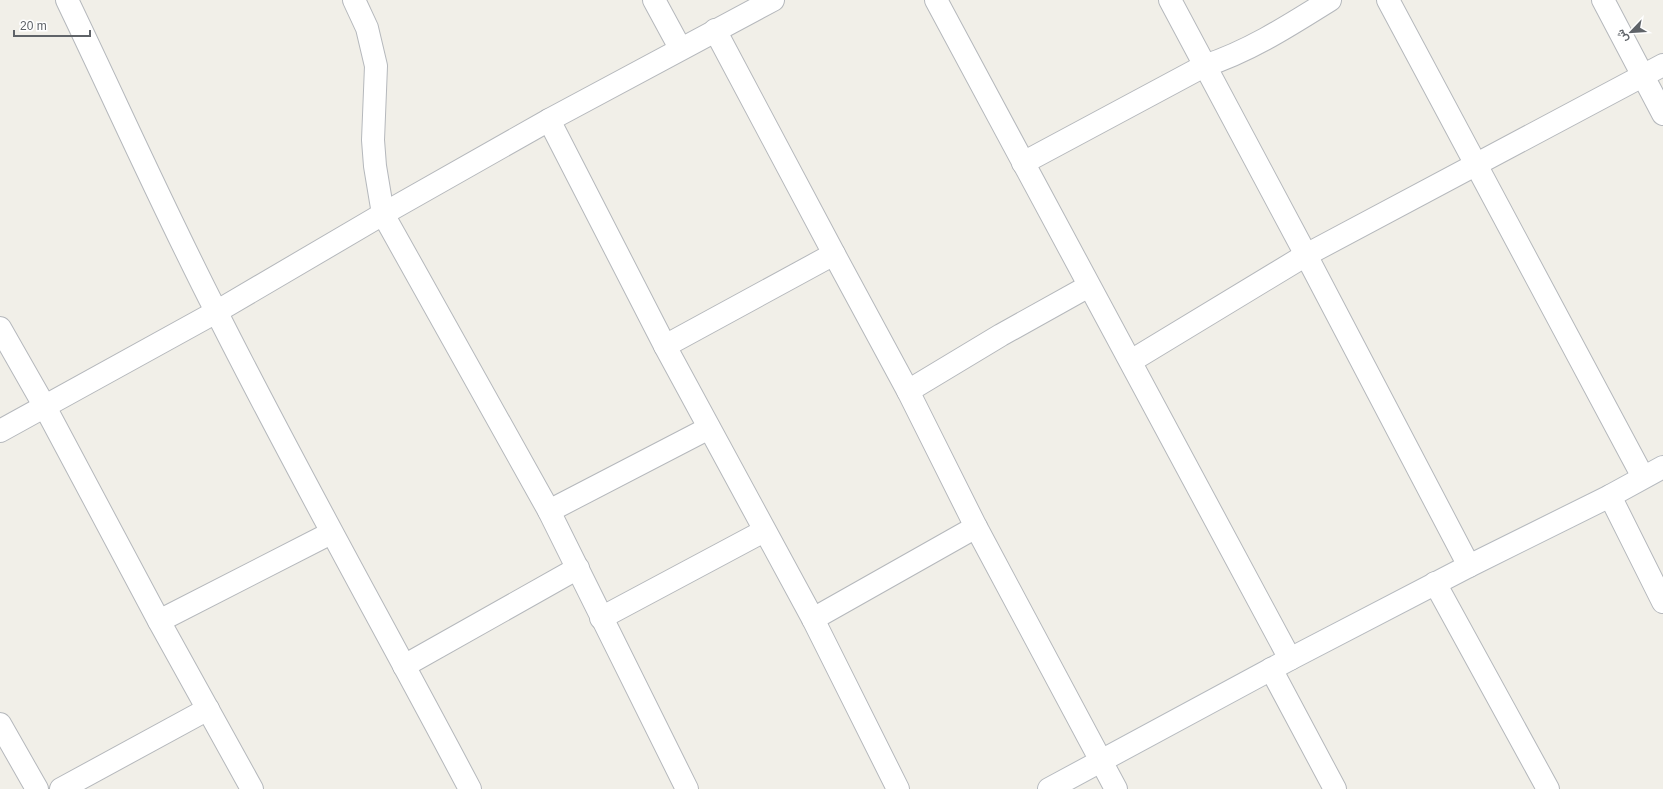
<svg xmlns="http://www.w3.org/2000/svg" width="1663" height="789" font-family="Arial,Vazirmatn,sans-serif">
<style>
.lines{fill:none;stroke-linecap:round;stroke-linejoin:round}
.street-casing{stroke:#b5b8bc;stroke-width:24}
.secondary-casing{stroke:#b6babf;stroke-width:24}
.street{stroke:#fff;stroke-width:22}
.secondary{stroke:#fff;stroke-width:22}
</style>
<rect width="100%" height="100%" fill="#f1efe8"/>
<g class="lines">
<defs>
<g id="street">
<path d="M67 0C117 104 164 210 217 313 298 474 386 630 470 789"/>
<path d="M354 0 367 28 376 66 373 140 375 166 383 214 549 511 687 789"/>
<path d="M654 0 680 48"/>
<path d="M936 0 1290 659"/>
<path d="M1170 0 1306 255 1469 566"/>
<path d="M1388 0 1643 477"/>
<path d="M1603 0 1663 114"/>
<path d="M715 30 834 254 908 391 976 527 1116 789"/>
<path d="M549 120 665 346 813 619 898 789"/>
<path d="M1023 163 1204 66C1250 51 1290 25 1330 0"/>
<path d="M0 328 45 407 159 621 252 789"/>
<path d="M665 346 834 254"/>
<path d="M1131 361 1306 255 1663 65"/>
<path d="M908 391 1001 335 1089 286"/>
<path d="M0 431 216 312 383 214 549 120 773 0"/>
<path d="M1610 496 1663 602"/>
<path d="M549 511 709 428"/>
<path d="M1435 583 1548 789"/>
<path d="M601 618 764 531"/>
<path d="M813 619 976 527"/>
<path d="M159 621 331 533"/>
<path d="M404 666 578 568"/>
<path d="M1271 669 1335 789"/>
<path d="M0 724 37 789"/>
<path d="M61 789 208 709"/>
</g>
<path id="secondary" d="M1049 789 1290 659 1469 566 1610 496 1663 467"/>
</defs>
<use href="#street" class="street-casing"/>
<use href="#secondary" class="secondary-casing"/>
<use href="#street" class="street"/>
<use href="#secondary" class="secondary"/>
</g>
<g transform="translate(1631 32) rotate(245)" stroke="#ffffff" stroke-width="3" paint-order="stroke">
<path d="M0-3L7 15L0 10L-7 15Z" fill="#5f6368"/>
<text y="-6" font-size="11" font-weight="bold" text-anchor="middle" fill="#5f6368">ش</text>
</g>
<path d="M14 30v6h76v-6" fill="none" stroke="#5f6368" stroke-width="2"/>
<text x="20" y="30" font-size="12" fill="#5f6368" stroke="#ffffff" stroke-width="3" paint-order="stroke">20 m</text>
</svg>
